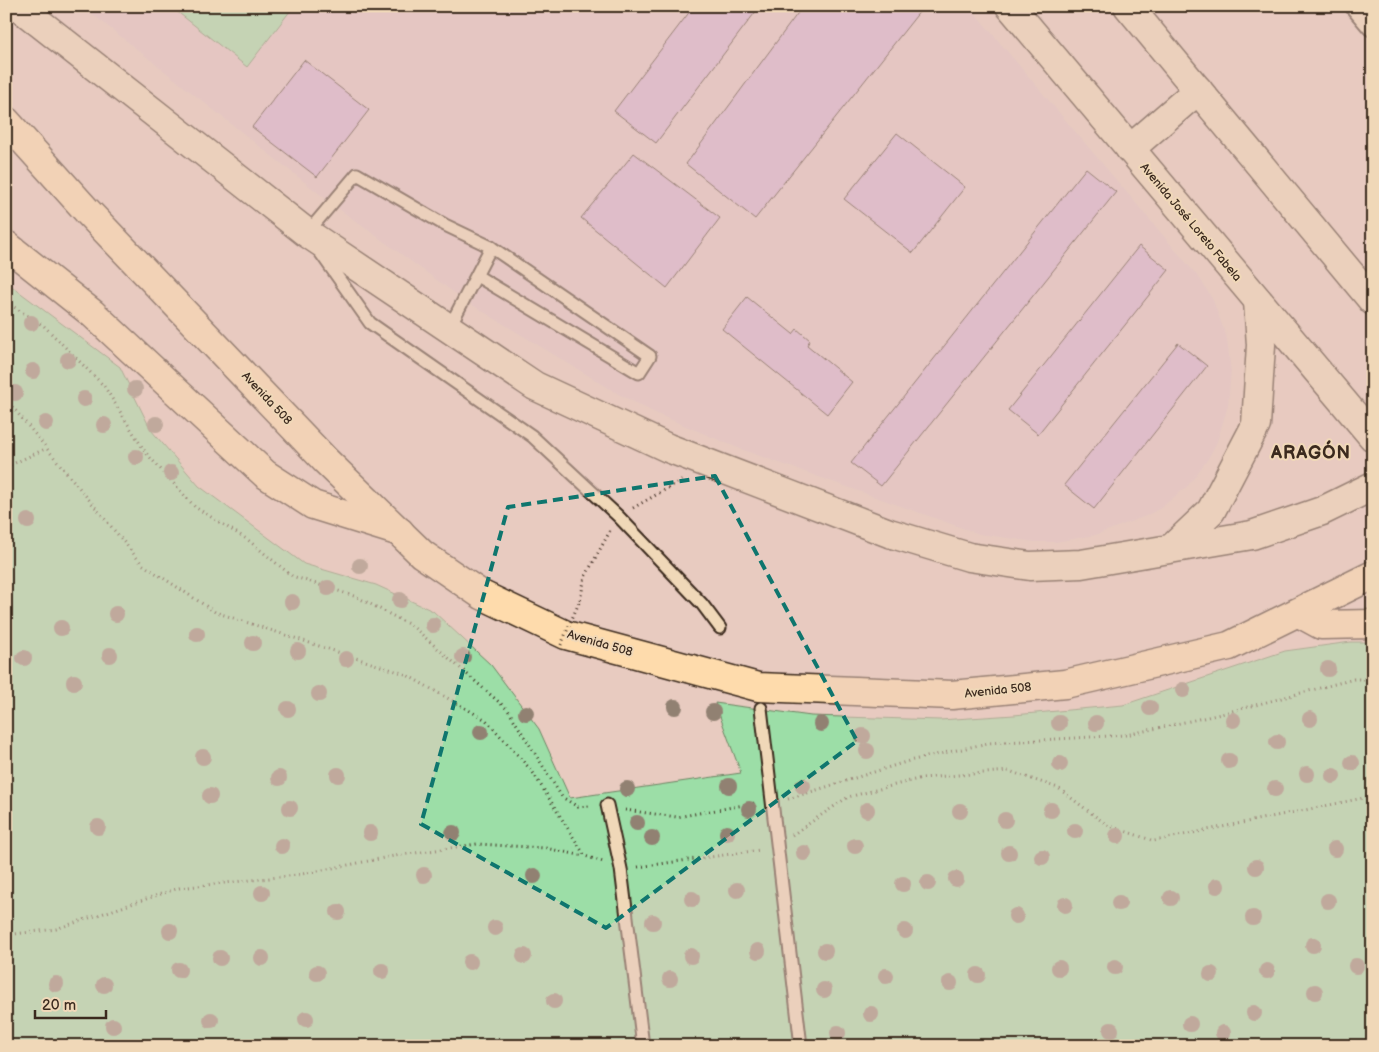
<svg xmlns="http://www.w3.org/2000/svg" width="1379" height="1052" font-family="'Balsamiq Sans',sans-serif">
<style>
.built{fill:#e2c2c6}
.green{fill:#9cdea7;stroke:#6c8462}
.building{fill:#d5add4;stroke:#3b2a1e}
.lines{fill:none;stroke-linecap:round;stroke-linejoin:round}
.lane-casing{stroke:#3b2a1e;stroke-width:15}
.street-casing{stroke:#3b2a1e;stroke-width:26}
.secondary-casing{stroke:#3b2a1e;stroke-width:31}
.primary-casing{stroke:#3b2a1e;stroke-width:31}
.highway-casing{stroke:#3b2a1e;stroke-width:31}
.path{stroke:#3b2a1e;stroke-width:3;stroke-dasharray:1 4;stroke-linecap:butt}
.lane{stroke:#f0d8b8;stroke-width:11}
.street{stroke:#f0d8b8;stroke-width:22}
.secondary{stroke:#f0d8b8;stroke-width:28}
.primary{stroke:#fedbac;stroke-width:28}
.highway{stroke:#fedbac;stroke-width:28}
.path-bridge{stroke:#3b2a1e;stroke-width:3;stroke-dasharray:1 4;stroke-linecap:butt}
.tree{fill:#918172}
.marked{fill:none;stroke:#0f766e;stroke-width:4;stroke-dasharray:10 6;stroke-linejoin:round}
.labels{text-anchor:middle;stroke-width:4;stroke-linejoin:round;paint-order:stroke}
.street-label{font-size:12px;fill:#3b2a1e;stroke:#f0d8b8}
.district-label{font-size:18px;font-weight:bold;letter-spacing:1px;fill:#3b2a1e;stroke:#f0d8b8}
</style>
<rect width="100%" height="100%" fill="#e8cbc0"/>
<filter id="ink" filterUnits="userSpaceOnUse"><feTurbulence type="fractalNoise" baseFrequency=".02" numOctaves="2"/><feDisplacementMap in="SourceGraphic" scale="10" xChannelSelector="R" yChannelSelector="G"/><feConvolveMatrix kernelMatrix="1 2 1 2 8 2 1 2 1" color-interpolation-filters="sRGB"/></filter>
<g filter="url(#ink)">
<path class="built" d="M82 6H969L1201 280 1213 300 1227 338 1231 371 1228 406 1217 442 1208 459 1188 486 1161 508 1146 516 1096 535 1056 542H1034L979 534 740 449 657 414 620 395 464 300 332 204Z"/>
<g class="green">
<path d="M170 6H294L247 67Z"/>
<path d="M6 282 120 367 151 430 199 486 304 564 376 585 433 611 491 665 539 729 570 798 741 773 715 703 811 716 940 720 1014 715 1123 705 1285 651 1351 642H1373V1046H6Z"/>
</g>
<g class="building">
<path d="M694 6H760L656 143 614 111Z"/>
<path d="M803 6H924L755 219 686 164Z"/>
<path d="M304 60 369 110 317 177 252 127Z"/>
<path d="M897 133 965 187 913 253 844 199Z"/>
<path d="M634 153 720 218 667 288 581 218Z"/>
<path d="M1086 168 1116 192 881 486 851 463Z"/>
<path d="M1139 246 1169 270 1038 434 1008 410Z"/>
<path d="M747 297 793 334 797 329 810 340 807 345 852 382 827 414 722 329Z"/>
<path d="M1178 343 1207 366 1094 509 1064 485Z"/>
</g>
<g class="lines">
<defs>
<g id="lane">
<path d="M307 233 357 174 445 225 491 247 650 356 639 373 477 276"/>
<path d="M320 252 370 323 532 436 618 516 702 604 720 628"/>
<path d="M449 328 491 247"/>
<path d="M761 708 801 1046"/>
<path d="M607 805 621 869 643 1046"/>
</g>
<path id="street" d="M1357 6 1373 25"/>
<g id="secondary">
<path d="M18 6 307 233 535 386 668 448 889 533 969 557 1030 566 1081 564 1252 535 1322 511 1373 486"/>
<path d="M1010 6 1373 437"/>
<path d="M1128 6 1373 301"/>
<path d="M1130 149 1198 90"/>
<path d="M1173 547 1211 511 1256 425 1261 345 1258 301"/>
</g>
<g id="primary">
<path d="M6 121 87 211 326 461 422 554 482 595 566 635 758 687 952 695 1065 684 1229 646 1373 575"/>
<path d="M1299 613 1321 625 1373 624"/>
</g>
<path id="highway" d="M6 245 93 314 265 474 313 505 400 532"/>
</defs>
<use href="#lane" class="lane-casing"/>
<use href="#street" class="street-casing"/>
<use href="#secondary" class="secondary-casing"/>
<use href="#primary" class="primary-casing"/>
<use href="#highway" class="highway-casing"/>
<g class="path">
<path d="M6 302 44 326 104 386 146 453 195 507 248 540 292 576 357 597 412 626 508 710 562 797 578 807 590 806"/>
<path d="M6 399 142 564 215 612 405 674 486 720 532 771 585 856 603 862"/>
<path d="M6 467 45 449"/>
<path d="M633 508 682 480"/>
<path d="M580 600 585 577 610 531"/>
<path d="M788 799 909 761 988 743 1126 735 1221 714 1354 679H1373"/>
<path d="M625 810 677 817 755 803"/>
<path d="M792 835 848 797 922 778 1009 771 1058 788 1107 825 1154 841 1373 796"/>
<path d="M638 867 760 850"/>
<path d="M6 935 56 929 179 888 297 875 394 856 477 844 545 848 584 856"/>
</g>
<use href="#lane" class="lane"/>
<use href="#street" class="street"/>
<use href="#secondary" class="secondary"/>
<use href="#primary" class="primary"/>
<use href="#highway" class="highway"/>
<path class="path-bridge" d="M561 645 580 600"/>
</g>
<g class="tree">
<circle cx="31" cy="323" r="8"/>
<circle cx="68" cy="360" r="8"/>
<circle cx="33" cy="371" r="8"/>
<circle cx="135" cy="389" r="8"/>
<circle cx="15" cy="393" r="8"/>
<circle cx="84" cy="399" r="8"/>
<circle cx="46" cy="423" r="8"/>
<circle cx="156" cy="424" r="8"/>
<circle cx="104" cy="425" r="8"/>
<circle cx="136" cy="457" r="8"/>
<circle cx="171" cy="473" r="8"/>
<circle cx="28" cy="521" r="8"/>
<circle cx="360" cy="566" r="8"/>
<circle cx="328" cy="588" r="8"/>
<circle cx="400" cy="600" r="8"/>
<circle cx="292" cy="602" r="8"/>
<circle cx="116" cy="614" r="8"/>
<circle cx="433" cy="625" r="8"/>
<circle cx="61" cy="628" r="8"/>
<circle cx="197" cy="634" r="8"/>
<circle cx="253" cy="643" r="8"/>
<circle cx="298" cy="651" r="8"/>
<circle cx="110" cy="655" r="8"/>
<circle cx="463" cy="657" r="8"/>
<circle cx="24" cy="658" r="8"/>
<circle cx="346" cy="659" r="8"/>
<circle cx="1328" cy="669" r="8"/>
<circle cx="74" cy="682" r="8"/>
<circle cx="1183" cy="690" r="8"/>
<circle cx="319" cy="694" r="8"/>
<circle cx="675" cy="707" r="8"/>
<circle cx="1150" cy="708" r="8"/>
<circle cx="288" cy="709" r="8"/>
<circle cx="713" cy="712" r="8"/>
<circle cx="526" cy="713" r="8"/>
<circle cx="1310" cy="719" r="8"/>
<circle cx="1233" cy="720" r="8"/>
<circle cx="1059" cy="723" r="8"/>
<circle cx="1096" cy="723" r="8"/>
<circle cx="821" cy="724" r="8"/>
<circle cx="481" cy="732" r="8"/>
<circle cx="863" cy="736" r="8"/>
<circle cx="1277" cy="742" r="8"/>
<circle cx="867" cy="751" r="8"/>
<circle cx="203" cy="757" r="8"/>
<circle cx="1229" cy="761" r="8"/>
<circle cx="1352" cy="763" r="8"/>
<circle cx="1060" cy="764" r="8"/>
<circle cx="1307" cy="774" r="8"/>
<circle cx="338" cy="775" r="8"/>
<circle cx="1333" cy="776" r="8"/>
<circle cx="279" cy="778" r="8"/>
<circle cx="729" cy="786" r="8"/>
<circle cx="803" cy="786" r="8"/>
<circle cx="627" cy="789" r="8"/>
<circle cx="1275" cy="789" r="8"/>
<circle cx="210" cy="796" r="8"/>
<circle cx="290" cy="808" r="8"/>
<circle cx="749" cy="809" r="8"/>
<circle cx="867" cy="810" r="8"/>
<circle cx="1051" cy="810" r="8"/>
<circle cx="960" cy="811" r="8"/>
<circle cx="1005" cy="820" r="8"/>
<circle cx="637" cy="823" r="8"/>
<circle cx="98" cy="827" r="8"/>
<circle cx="1075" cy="831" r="8"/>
<circle cx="370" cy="833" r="8"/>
<circle cx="453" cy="833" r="8"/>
<circle cx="727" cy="833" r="8"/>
<circle cx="1117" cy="836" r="8"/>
<circle cx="652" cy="838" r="8"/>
<circle cx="282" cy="846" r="8"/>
<circle cx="855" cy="846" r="8"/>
<circle cx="1335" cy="849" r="8"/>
<circle cx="804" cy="853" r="8"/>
<circle cx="1009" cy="853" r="8"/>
<circle cx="1042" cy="857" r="8"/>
<circle cx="1256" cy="867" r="8"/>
<circle cx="424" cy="875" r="8"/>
<circle cx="534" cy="876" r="8"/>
<circle cx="956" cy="879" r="8"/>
<circle cx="928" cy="883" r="8"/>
<circle cx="903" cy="884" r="8"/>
<circle cx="1217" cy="886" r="8"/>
<circle cx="737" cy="890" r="8"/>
<circle cx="262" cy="893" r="8"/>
<circle cx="1171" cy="898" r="8"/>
<circle cx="692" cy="899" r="8"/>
<circle cx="1328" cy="901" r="8"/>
<circle cx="1119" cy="903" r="8"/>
<circle cx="1065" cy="905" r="8"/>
<circle cx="338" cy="912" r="8"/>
<circle cx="1016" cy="916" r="8"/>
<circle cx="1253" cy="918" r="8"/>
<circle cx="653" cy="922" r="8"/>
<circle cx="495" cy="928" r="8"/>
<circle cx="170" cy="931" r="8"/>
<circle cx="905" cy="931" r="8"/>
<circle cx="1313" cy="945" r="8"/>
<circle cx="758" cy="951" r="8"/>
<circle cx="825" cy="951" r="8"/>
<circle cx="524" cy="956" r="8"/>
<circle cx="691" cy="956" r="8"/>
<circle cx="220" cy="958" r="8"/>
<circle cx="262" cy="958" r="8"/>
<circle cx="470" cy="962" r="8"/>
<circle cx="1356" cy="966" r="8"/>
<circle cx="1115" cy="967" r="8"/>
<circle cx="1059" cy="968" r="8"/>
<circle cx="179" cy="970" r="8"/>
<circle cx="382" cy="971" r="8"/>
<circle cx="1267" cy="971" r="8"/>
<circle cx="317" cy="973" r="8"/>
<circle cx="1211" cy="974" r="8"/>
<circle cx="978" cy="975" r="8"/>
<circle cx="886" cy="976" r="8"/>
<circle cx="670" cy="979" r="8"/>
<circle cx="950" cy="983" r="8"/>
<circle cx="56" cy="984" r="8"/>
<circle cx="104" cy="985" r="8"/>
<circle cx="824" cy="990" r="8"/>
<circle cx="1315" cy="992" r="8"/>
<circle cx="554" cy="1001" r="8"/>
<circle cx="1254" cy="1013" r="8"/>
<circle cx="871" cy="1014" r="8"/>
<circle cx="306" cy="1019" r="8"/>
<circle cx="211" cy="1020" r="8"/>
<circle cx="1190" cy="1024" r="8"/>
<circle cx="113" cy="1026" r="8"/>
<circle cx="1111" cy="1030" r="8"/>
<circle cx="838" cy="1033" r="8"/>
<circle cx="1223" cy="1033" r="8"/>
</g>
</g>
<path d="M0 0H1379V1052H0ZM715 476 857 741 606 928 421 824 508 507Z" fill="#e8cbc0" fill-opacity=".55" fill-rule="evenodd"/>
<path class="marked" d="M715 476 857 741 606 928 421 824 508 507Z"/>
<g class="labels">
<g class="street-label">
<text transform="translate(1191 222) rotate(50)" y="4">Avenida José Loreto Fabela</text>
<text transform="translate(267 398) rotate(47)" y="4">Avenida 508</text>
<text transform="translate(600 643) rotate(16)" y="4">Avenida 508</text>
<text transform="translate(998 690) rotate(-6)" y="4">Avenida 508</text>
</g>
<g class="district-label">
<text x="1311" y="459">ARAGÓN</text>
</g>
</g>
<rect width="1379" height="1052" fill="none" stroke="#f0d8b8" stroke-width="25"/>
<rect x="12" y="12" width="1354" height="1027" fill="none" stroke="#3b2a1e" stroke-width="2" filter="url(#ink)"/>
<path d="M35 1010v8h71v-8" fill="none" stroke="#3b2a1e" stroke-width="2.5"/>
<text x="42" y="1010" font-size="15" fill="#3b2a1e" stroke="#f0d8b8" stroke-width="4" paint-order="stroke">20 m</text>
</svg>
